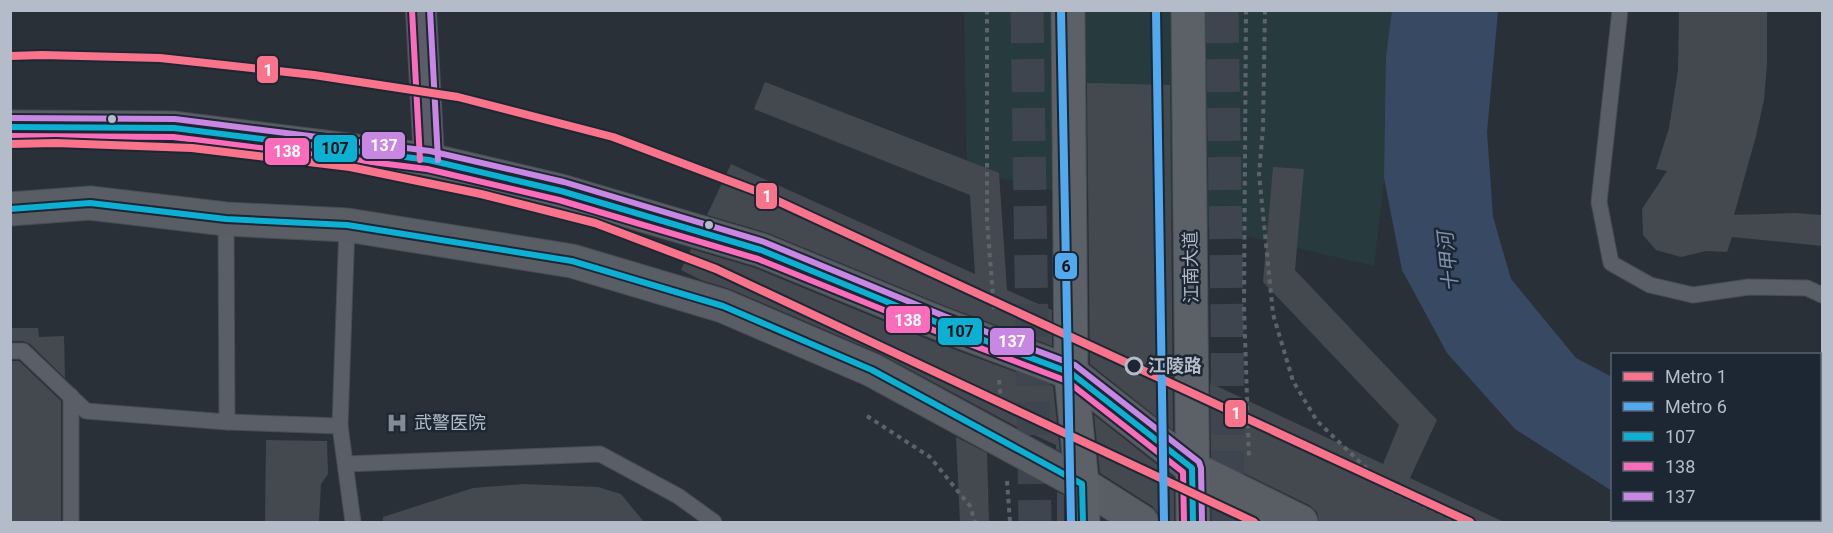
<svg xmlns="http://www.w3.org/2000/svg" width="1833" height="533" font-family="Roboto,'Noto Sans SC',sans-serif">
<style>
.green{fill:#273a3e}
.water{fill:#384963}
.building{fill:#444950}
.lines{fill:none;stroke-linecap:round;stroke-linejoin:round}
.trunk-tunnel{stroke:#3f454e;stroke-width:33;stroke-dasharray:33 16;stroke-linecap:butt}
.service-casing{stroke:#484c53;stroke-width:17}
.minor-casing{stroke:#484c53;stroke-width:32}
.secondary-casing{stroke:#484c53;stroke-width:35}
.primary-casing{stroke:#484c55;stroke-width:35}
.path{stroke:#5d636a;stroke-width:4;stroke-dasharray:4.5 4.5;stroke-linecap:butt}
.service{stroke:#5a5e66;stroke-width:15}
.minor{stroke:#5a5e66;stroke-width:30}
.secondary{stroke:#595d64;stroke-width:33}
.primary{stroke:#5c6168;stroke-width:33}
.bus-1-casing{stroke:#1d2633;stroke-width:10}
.bus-2-casing{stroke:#1d2633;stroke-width:10}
.bus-3-casing{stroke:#1d2633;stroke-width:10}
.bus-1{stroke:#0dafd3;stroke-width:6}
.bus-2{stroke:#fb6dba;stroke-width:6}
.bus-3{stroke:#c787e3;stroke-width:6}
.metro-1-casing{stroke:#1d2633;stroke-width:12}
.metro-2-casing{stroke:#1d2633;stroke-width:12}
.metro-1{stroke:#f9748b;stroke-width:8}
.metro-2{stroke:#53a9ee;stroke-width:8}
.bus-dot{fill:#b4bcc9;stroke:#1d2633;stroke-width:2}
.stop-dot{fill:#1d2633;stroke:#b4bcc9;stroke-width:3}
.labels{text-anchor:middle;stroke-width:5;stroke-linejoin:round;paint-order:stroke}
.street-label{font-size:18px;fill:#b4bcc9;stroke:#1d2633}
.stop-label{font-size:18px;font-weight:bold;fill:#b4bcc9;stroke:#1d2633;text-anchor:start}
.poi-label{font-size:18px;fill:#b4bcc9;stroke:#1d2633;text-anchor:start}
.water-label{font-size:20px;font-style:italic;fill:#7c92b1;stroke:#1d2633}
.line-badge{stroke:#1d2633;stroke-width:2}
.badge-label{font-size:16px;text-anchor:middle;font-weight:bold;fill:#fff}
.pale-badge-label{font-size:16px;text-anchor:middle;font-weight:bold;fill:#111}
</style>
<rect width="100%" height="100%" fill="#2a3038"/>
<path class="green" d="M964 11H1404L1374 266 967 170Z"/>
<g class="water">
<path d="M1392 11H1498L1487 132 1493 217 1511 279 1576 358 1612 377V491L1515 429 1447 353 1402 270 1384 178 1386 56Z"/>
<path d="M1820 474 1822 476V522H1675L1669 520H1820Z"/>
</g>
<g class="building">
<path d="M1679 10H1767V64L1764 100 1756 136 1734 215 1795 213 1822 215V246L1732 237 1727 252 1706 251 1681 257 1656 250 1643 235 1642 209 1667 171 1656 169 1669 128 1678 70Z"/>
<path d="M765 82 999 173 1007 290 1052 310V346L948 307 768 233 707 215 731 164 975 274 970 195 754 109Z"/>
<path d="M1087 83 1170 85 1173 430 1090 364Z"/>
<path d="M1273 167 1304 169 1295 270 1437 420 1410 478 1504 522H1319L1317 512 1309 505 1211 457 1210 383 1383 464 1399 425 1263 282Z"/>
<path d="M691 249 755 268 934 342 1053 386 1060 451 1056 449V445L1019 428 879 353 730 289 701 280 681 270Z"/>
<path d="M10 328H38L39 337 64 336 65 378 30 344 23 341H10Z"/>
<path d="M10 361H19L61 401V522H10Z"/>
<path d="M1094 415 1174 478V522H1161L1158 513 1152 506 1100 473Z"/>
<path d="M956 437 987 453 989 522H960Z"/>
<path d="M266 440 327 441 328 474 321 484 319 522H265Z"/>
<path d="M524 484 598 487 621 494 644 522H383V517L473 488Z"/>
<path d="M1057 492 1064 495V522H1057Z"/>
<path d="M1212 499 1260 522H1220L1212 519Z"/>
</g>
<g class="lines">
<g class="trunk-tunnel">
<path d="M1027 10 1035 522"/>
<path d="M1222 10 1227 312 1228 522"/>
</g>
<defs>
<g id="service">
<path d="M1620 10 1599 202 1611 263 1650 285 1693 295 1749 287 1807 288 1822 295"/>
<path d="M226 219 227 422"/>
<path d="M10 351H23L86 411 227 422 340 426 353 522"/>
<path d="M340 426 347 225"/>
<path d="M346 464 600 454 678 496 714 522"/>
<path d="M71 522V396"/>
</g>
<path id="minor" d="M421 10 429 160"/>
<g id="secondary">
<path d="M10 127 174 128 429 160 561 191 761 250 941 324 1071 373 1192 468 1301 522"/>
<path d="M10 209 90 203 226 219 347 225 572 261 723 306 872 370 1082 484 1142 522"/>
</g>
<g id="primary">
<path d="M1068 10 1071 373 1082 484 1083 522"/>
<path d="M1188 10 1193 522"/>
</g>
</defs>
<use href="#service" class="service-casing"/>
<use href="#minor" class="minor-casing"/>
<use href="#secondary" class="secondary-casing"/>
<use href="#primary" class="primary-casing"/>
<g class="path">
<path d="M987 10V220L994 309"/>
<path d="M1246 10 1244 306 1249 459"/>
<path d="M1265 10 1263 128 1259 174 1273 314 1293 381 1317 421 1388 489 1459 522"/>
<path d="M999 380 1001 402"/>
<path d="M867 416 930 457 970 506 975 522"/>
<path d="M1007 481 1010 522"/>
</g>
<use href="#service" class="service"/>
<use href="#minor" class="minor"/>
<use href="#secondary" class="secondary"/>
<use href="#primary" class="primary"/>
<defs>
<g id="bus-1">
<path d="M10 127 174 128 429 160 561 191 761 250 941 324 1071 373 1192 468 1193 522"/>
<path d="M10 209 90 203 226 219 347 225 572 261 723 306 872 370 1082 484 1083 522"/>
</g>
<g id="bus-2">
<path d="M412 10 420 160"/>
<path d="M10 136 173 137 427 169 559 200 758 259 938 332 1067 381 1183 472 1184 522"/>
</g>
<g id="bus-3">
<path d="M430 10 438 160"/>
<path d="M10 118 175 119 430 151 564 182 764 242 944 316 1075 365 1199 462 1201 468 1202 522"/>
</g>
</defs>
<use href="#bus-1" class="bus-1-casing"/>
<use href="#bus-2" class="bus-2-casing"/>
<use href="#bus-3" class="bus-3-casing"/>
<use href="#bus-1" class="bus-1"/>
<use href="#bus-2" class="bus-2"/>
<use href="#bus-3" class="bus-3"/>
<defs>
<g id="metro-1">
<path d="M10 56 42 55 160 58 314 75 458 97 613 137 756 191 1470 522"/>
<path d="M10 144 56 143 192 148 350 167 481 194 595 223 716 269 1254 522"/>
</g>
<g id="metro-2">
<path d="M1061 10 1071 522"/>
<path d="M1156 10 1164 522"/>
</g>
</defs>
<use href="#metro-1" class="metro-1-casing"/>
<use href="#metro-2" class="metro-2-casing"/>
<use href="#metro-1" class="metro-1"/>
<use href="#metro-2" class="metro-2"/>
</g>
<defs>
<symbol id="hospital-bare" viewBox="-9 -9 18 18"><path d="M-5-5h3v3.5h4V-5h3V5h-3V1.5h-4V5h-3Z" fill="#848b96" stroke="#1d2633" stroke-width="2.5" paint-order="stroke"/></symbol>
</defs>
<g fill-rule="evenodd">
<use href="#hospital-bare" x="382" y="408" width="30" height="30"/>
</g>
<g class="bus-dot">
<circle cx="112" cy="119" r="5"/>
<circle cx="709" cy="225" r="5"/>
</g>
<circle class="stop-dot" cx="1134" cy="366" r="8"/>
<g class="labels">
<g class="street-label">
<text transform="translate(1191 267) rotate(-91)" y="6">江南大道</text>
</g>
<g class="stop-label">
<text x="1148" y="372">江陵路</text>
</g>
<g class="poi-label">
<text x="414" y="429">武警医院</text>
</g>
<g class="water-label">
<text transform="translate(1448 262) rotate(-96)" y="7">十甲河</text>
</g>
</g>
<g class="line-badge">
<rect x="256" y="55" width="23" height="29" rx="6" fill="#f9748b"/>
<rect x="361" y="131" width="45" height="29" rx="6" fill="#c787e3"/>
<rect x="313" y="134" width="45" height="29" rx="6" fill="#0dafd3"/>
<rect x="264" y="137" width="46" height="29" rx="6" fill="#fb6dba"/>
<rect x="755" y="182" width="23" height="28" rx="6" fill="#f9748b"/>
<rect x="1054" y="252" width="24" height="28" rx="6" fill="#53a9ee"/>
<rect x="885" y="305" width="46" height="29" rx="6" fill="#fb6dba"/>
<rect x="937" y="317" width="46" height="29" rx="6" fill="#0dafd3"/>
<rect x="989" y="327" width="46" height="29" rx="6" fill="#c787e3"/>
<rect x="1224" y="399" width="23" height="29" rx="6" fill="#f9748b"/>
</g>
<g class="badge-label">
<text x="268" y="76">1</text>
<text x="384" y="151">137</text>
<text x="287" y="157">138</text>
<text x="767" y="202">1</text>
<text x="908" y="326">138</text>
<text x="1012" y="347">137</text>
<text x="1236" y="419">1</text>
</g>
<g class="pale-badge-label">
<text x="335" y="154">107</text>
<text x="1066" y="272">6</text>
<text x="960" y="337">107</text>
</g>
<rect width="1833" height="533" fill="none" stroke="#b4bcc9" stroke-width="24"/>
<rect x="1611" y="353" width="210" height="168" fill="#1d2633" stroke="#59626f" stroke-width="1.5"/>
<rect x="1623" y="372" width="30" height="9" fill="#f9748b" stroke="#59626f" stroke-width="1.5"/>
<text x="1665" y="383" font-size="18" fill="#b4bcc9">Metro 1</text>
<rect x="1623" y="402" width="30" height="9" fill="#53a9ee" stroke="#59626f" stroke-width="1.5"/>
<text x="1665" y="413" font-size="18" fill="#b4bcc9">Metro 6</text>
<rect x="1623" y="432" width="30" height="9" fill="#0dafd3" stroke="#59626f" stroke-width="1.5"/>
<text x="1665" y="443" font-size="18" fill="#b4bcc9">107</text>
<rect x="1623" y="462" width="30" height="9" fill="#fb6dba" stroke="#59626f" stroke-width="1.5"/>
<text x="1665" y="473" font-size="18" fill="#b4bcc9">138</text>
<rect x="1623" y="492" width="30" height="9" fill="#c787e3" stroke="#59626f" stroke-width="1.5"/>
<text x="1665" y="503" font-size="18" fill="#b4bcc9">137</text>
</svg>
